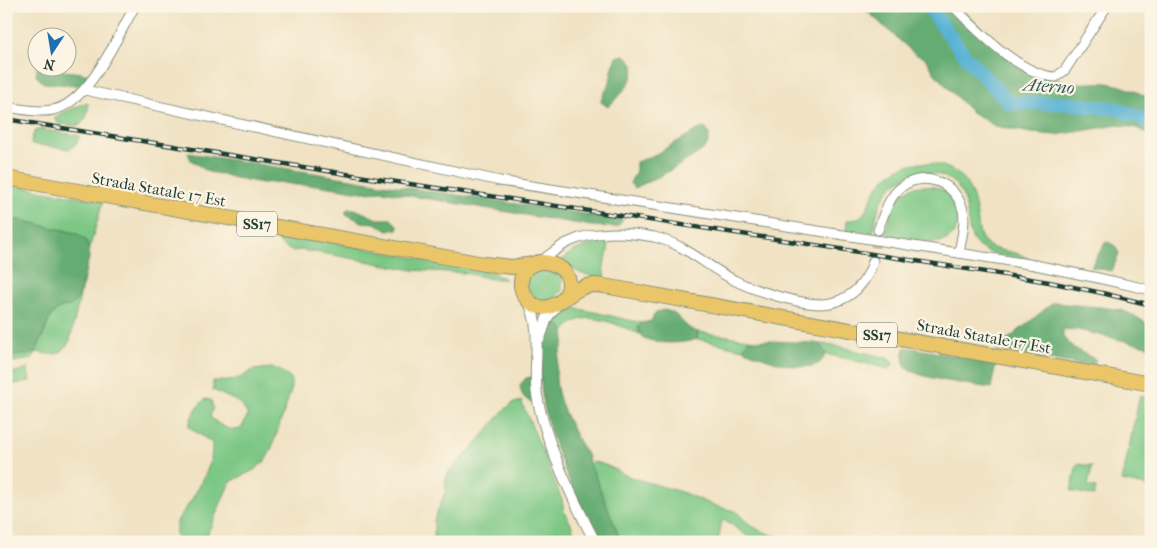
<svg xmlns="http://www.w3.org/2000/svg" width="1157" height="548" font-family="'IM FELL French Canon',serif">
<style>
.green{fill:#7cc784;stroke:#4e825c}
.forest{fill:#65ac72;stroke:#427453}
.lines{fill:none;stroke-linecap:round;stroke-linejoin:round}
.river{stroke:#53b0d2;stroke-width:14}
.minor-tunnel{stroke:#c6c1a6;stroke-width:9;stroke-dasharray:9 4.5;stroke-linecap:butt}
.minor-casing{stroke:#88907c;stroke-width:11}
.tertiary-casing{stroke:#88907c;stroke-width:12}
.primary-casing{stroke:#88907c;stroke-width:16}
.minor{stroke:#fff;stroke-width:9}
.tertiary{stroke:#fff;stroke-width:10}
.primary{stroke:#eac669;stroke-width:14}
.rail-casing{stroke:#1f3d34;stroke-width:4.5}
.rail{stroke:#fcf5e5;stroke-width:2.5;stroke-dasharray:8;stroke-linecap:butt}
.labels{text-anchor:middle;stroke-width:4.5;stroke-linejoin:round;paint-order:stroke}
.shield{fill:#fcf5e5;stroke:#617469;stroke-width:1}
.shield-label{font-size:15px;font-weight:bold;fill:#1f3d34}
.street-label{font-size:16px;fill:#1f3d34;stroke:#fcf5e5}
.water-label{font-size:18px;font-style:italic;fill:#2c5a5c;stroke:#fcf5e5}
</style>
<rect width="100%" height="100%" fill="#fcf5e5"/>
<filter id="ink" filterUnits="userSpaceOnUse"><feTurbulence type="fractalNoise" baseFrequency=".02" numOctaves="2"/><feDisplacementMap in="SourceGraphic" scale="10" xChannelSelector="R" yChannelSelector="G"/><feConvolveMatrix kernelMatrix="1 2 1 2 8 2 1 2 1" color-interpolation-filters="sRGB"/></filter>
<filter id="wash" filterUnits="userSpaceOnUse"><feTurbulence type="fractalNoise" baseFrequency=".0096" numOctaves="4" result="noise"/><feDisplacementMap in="SourceGraphic" scale="20" xChannelSelector="R" yChannelSelector="G"/><feGaussianBlur stdDeviation="1.12" result="paint"/><feColorMatrix in="noise" values="0 0 0 0 0 0 0 0 0 0 0 0 0 0 0 0 0 1.4 0 .05"/><feComposite in="paint" operator="in"/></filter>
<g filter="url(#wash)">
<rect width="100%" height="100%" fill="#f0e2c3"/>
<g class="green">
<path d="M85 103 88 104C89 113 86 121 78 126L60 124 55 120V118L58 115Z"/>
<path d="M40 129 80 136 76 144 70 149 31 144V141L34 132Z"/>
<path d="M916 163C954 162 972 178 977 216 979 226 978 237 986 244 995 251 1009 251 1019 254 1024 256 1029 259 1033 261 1018 258 989 256 978 246 962 233 974 202 954 183 932 164 898 173 884 197 877 207 876 221 873 233L846 231 847 220C868 221 867 202 877 188 887 174 899 166 916 163Z"/>
<path d="M6 184 103 201 89 250 86 240 76 233 6 217Z"/>
<path d="M919 186C927 186 935 186 942 190 959 199 966 232 944 241 932 246 900 237 886 235 888 213 895 190 919 186Z"/>
<path d="M272 231 491 272 505 279H492L465 273 413 270 334 255 301 250 292 251 281 245Z"/>
<path d="M608 243C610 260 599 262 606 280L580 273 560 262C574 247 588 245 608 243Z"/>
<path d="M547 266 562 278V290L554 300C535 302 535 302 526 285L532 271Z"/>
<path d="M86 269 70 340C62 357 53 355 36 352L32 359 6 363V356H16L42 339 51 315 60 308 72 305Z"/>
<path d="M568 307C593 311 617 318 642 323L638 328 640 334C616 325 582 305 564 332L561 326 555 323 551 325 557 313Z"/>
<path d="M698 332 756 340H749L743 349 697 339Z"/>
<path d="M820 344 833 345 887 358 892 361 893 365 889 369 826 354Z"/>
<path d="M272 368 281 371 291 379V391L271 450 265 461 254 470 230 482 204 542H178C176 536 175 528 177 522 179 516 185 510 188 505 199 488 214 464 212 443L189 427C191 416 196 407 205 399L211 400 213 408 210 416C218 425 229 432 241 429L248 415 240 403 213 390V381H228L240 378 253 370Z"/>
<path d="M28 369 30 381 6 386V374Z"/>
<path d="M1140 395 1151 399V487L1122 481Z"/>
<path d="M523 401 522 403 545 457 562 500 564 512 571 524 577 542H434V520L446 490 445 481 448 473 475 445 504 410 513 403Z"/>
<path d="M592 462C606 463 616 471 628 476 647 483 666 487 684 493 704 501 714 507 736 511 752 530 766 534 790 539L789 542H755L728 522 722 520 718 542H624L618 534 593 471 589 466Z"/>
<path d="M1077 464 1092 466 1088 486 1096 488 1094 496 1071 491Z"/>
</g>
<g class="forest">
<path d="M861 6H958C986 33 1033 78 1072 83 1084 84 1096 82 1107 83 1122 85 1138 92 1151 99V136L1137 128 1118 125 1056 135 1031 133 995 126 970 111 935 74 925 58 915 54Z"/>
<path d="M624 55C648 69 621 94 608 107L601 102C602 94 608 89 610 82 612 71 612 67 617 57Z"/>
<path d="M37 68 82 73 92 77 86 86 44 83 36 76Z"/>
<path d="M705 128 709 133C709 138 709 143 705 148 701 152 695 155 689 159 672 170 654 180 634 188L630 183 636 171V162L651 157 697 130Z"/>
<path d="M188 153 376 183 623 220 617 227 591 226 383 191 362 192 317 185H297L278 182 263 183 235 178 222 174 208 172 191 160Z"/>
<path d="M349 209H355L377 219H391L398 226 397 229 388 231 375 223 362 222 346 214V210Z"/>
<path d="M6 217 76 233 86 240 89 250V258L78 299 72 305 60 308 51 315 36 352 27 355 6 356Z"/>
<path d="M1107 242 1114 245 1119 253 1112 271 1091 267C1094 258 1101 253 1104 244Z"/>
<path d="M1054 302C1077 307 1101 305 1123 311 1133 314 1142 321 1151 326V347L1078 330 1063 329V337L1074 348 1096 360 1092 367 996 349Z"/>
<path d="M664 310C676 312 679 319 687 326 690 329 694 331 698 332L697 339C682 344 657 345 642 337L638 328 642 323 651 321 656 312Z"/>
<path d="M555 323C573 332 561 346 558 360 556 366 556 372 556 379 557 400 569 422 578 440 581 446 586 451 588 457 590 463 588 466 593 471L618 534 624 542H600C571 487 530 409 543 346 544 338 548 327 555 323Z"/>
<path d="M749 340 813 343 820 344 826 354C823 360 819 365 812 366 793 370 761 357 743 349Z"/>
<path d="M905 347 996 363 991 388C975 385 911 378 905 366 902 360 904 353 905 347Z"/>
<path d="M532 377 535 402C524 401 521 395 520 385L526 378Z"/>
</g>
<g class="lines">
<path class="river" d="M926 6 930 9 966 57 1009 103H1063L1118 109 1151 122"/>
</g>
</g>
<g filter="url(#ink)">
<g class="lines">
<path class="minor-tunnel" d="M873 261 877 234"/>
<defs>
<g id="minor">
<path d="M953 6C976 30 1022 76 1056 77L1065 70 1107 6"/>
<path d="M85 90 500 181 1035 265 1098 278 1151 290"/>
<path d="M6 107C21 109 38 113 53 110 89 103 117 37 135 6"/>
<path d="M878 230C883 217 887 202 896 192 917 169 953 179 962 207 967 221 961 239 959 253"/>
<path d="M539 262C549 256 557 248 567 243 592 230 627 232 654 237 685 244 706 266 734 280 748 288 764 292 780 297 807 304 833 311 856 290 864 282 870 273 873 261"/>
</g>
<g id="tertiary">
<path d="M528 301C544 331 532 364 537 395 545 443 573 499 595 542"/>
<path d="M540 338 547 318 557 305"/>
</g>
<g id="primary">
<path d="M6 178 484 264 512 267 534 264"/>
<path d="M561 301C593 266 519 242 521 286 522 292 525 298 530 302 549 318 565 295 581 288 589 284 596 285 604 286L1151 384"/>
</g>
</defs>
<use href="#minor" class="minor-casing"/>
<use href="#tertiary" class="tertiary-casing"/>
<use href="#primary" class="primary-casing"/>
<use href="#minor" class="minor"/>
<use href="#tertiary" class="tertiary"/>
<use href="#primary" class="primary"/>
<defs>
<path id="rail" d="M6 119 377 179 802 243 1049 282 1102 293 1151 305"/>
</defs>
<use href="#rail" class="rail-casing"/>
<use href="#rail" class="rail"/>
</g>
</g>
<g class="labels">
<g class="shield">
<rect x="237" y="211.5" width="40" height="25" rx="4"/>
<rect x="857" y="322.5" width="40" height="25" rx="4"/>
</g>
<g class="shield-label">
<text x="257" y="229">SS17</text>
<text x="877" y="340">SS17</text>
</g>
<g class="street-label">
<text transform="translate(159 189) rotate(10)" y="6">Strada Statale 17 Est</text>
<text transform="translate(984 336) rotate(10)" y="6">Strada Statale 17 Est</text>
</g>
<g class="water-label">
<text transform="translate(1049 86) rotate(4)" y="6">Aterno</text>
</g>
</g>
<rect width="1157" height="548" fill="none" stroke="#fcf5e5" stroke-width="25"/>
<g transform="translate(52 52) rotate(192)"><circle r="24" fill="#fcf5e5" stroke="#a4ab9e"/>
<path d="M0-4L9 19L0 12L-9 19Z" fill="#1f6fb2"/>
<text y="-8" font-size="14" font-weight="bold" text-anchor="middle" fill="#1f3d34">N</text>
</g>
</svg>
